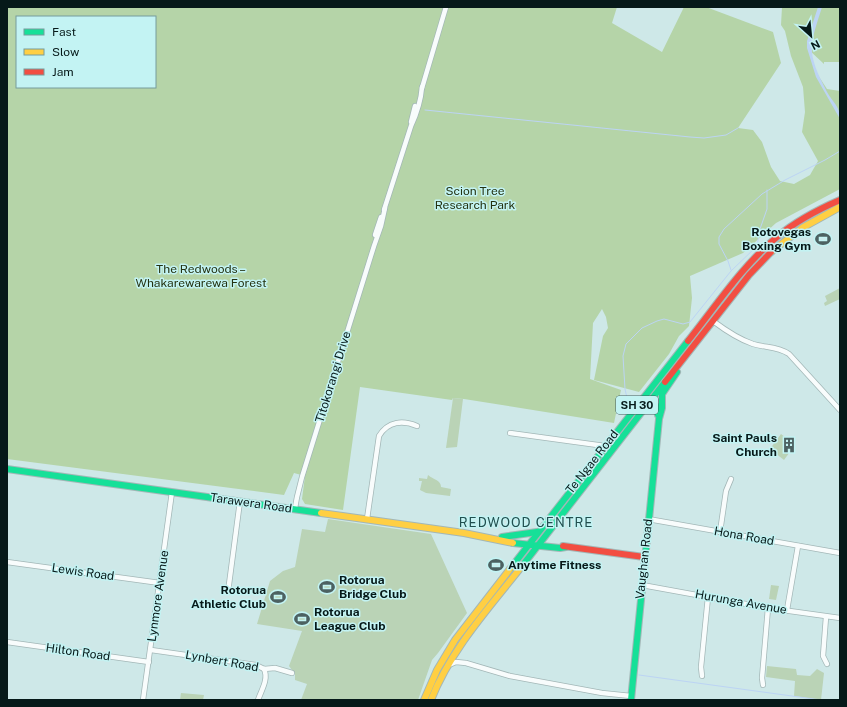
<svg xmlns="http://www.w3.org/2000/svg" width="847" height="707" font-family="'Public Sans',sans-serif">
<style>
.green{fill:#bad3b6}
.forest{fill:#b5d4a8;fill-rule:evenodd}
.water{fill:#bcd4f4}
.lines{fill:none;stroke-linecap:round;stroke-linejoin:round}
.stream{stroke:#bcd4f4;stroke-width:1}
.street-casing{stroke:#a3b7b7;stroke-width:6}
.fast-casing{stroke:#a3b7b7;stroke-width:8}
.slow-casing{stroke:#a3b7b7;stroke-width:8}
.jam-casing{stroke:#a3b7b7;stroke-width:8}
.street{stroke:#f8fcfc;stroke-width:4.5}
.fast{stroke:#16e098;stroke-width:6}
.slow{stroke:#ffcf43;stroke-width:6}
.jam{stroke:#f24e42;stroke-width:6}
.labels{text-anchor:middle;stroke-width:3;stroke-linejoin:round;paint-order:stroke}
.shield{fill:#c3f3f3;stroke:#3f5a5a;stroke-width:1}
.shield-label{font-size:11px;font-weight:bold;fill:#061919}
.park-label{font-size:12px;fill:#243210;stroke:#c3f3f3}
.poi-label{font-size:12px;font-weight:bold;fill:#061919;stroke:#c3f3f3;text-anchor:end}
.street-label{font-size:12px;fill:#061919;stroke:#c3f3f3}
.neighbourhood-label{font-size:13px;letter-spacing:1px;fill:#224f4f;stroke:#c3f3f3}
</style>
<rect width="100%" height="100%" fill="#cee8e8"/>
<g class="green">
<path d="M840 288V299L825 306 824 303 827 301 825 296Z"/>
<path d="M453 398 463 399 457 447 446 448Z"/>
<path d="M781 434 795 445 784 460 770 449Z"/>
<path d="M428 475C434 480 441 480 441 487L451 489 450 496 426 493 420 490 422 481H419V478L427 479Z"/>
<path d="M328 519 431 534 467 613 438 653 432 660 418 700H301L307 684 295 680V674L289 666 302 631 257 624 270 581 283 571 295 567 302 529 325 532Z"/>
<path d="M771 585 779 586 776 600 769 599Z"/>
<path d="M767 666 796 669 797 675 810 676 817 669 824 673 821 700 794 696 795 681 766 677Z"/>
<path d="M181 693 204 695 203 700H180Z"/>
</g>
<path class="forest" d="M7 7H617L612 23 662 52 684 7H706L773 32 781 63 738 128 753 130 762 142 771 167 780 181 794 184 810 175 818 161 802 132 805 112 803 87 791 56 785 31 781 25 782 7H840V62H824V64L809 50 814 69 827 89 840 91V189L776 223 743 253 690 276 692 298 689 326 679 336 669 354 639 392 594 380 603 336 608 328 606 317 602 309 593 323 590 379 621 390 614 423 464 399 453 398 452 400 360 387 343 510 305 504 302 499 305 476 294 473 284 495 7 459ZM17 17H155V87H17Z"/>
<path class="water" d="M818 7H822C818 21 811 37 812 52 813 65 821 80 827 92 833 103 840 106 840 119L816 77 807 48V41Z"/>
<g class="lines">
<g class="stream">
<path d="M425 110 690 137 704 138 726 135 738 128"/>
<path d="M731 270 728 261 719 244V237L724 229 762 194 785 180 825 160 840 151"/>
<path d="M624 410 627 398 625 389 623 356 626 344 642 328 657 321 664 319 683 324 690 322 731 271 757 246 760 229 767 209V190"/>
<path d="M639 675 821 700"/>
</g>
<defs>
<g id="street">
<path d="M422 88 446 7"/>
<path d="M411 122 415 106"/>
<path d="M384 210 411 126C417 113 421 100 422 87"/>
<path d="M375 235 381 217"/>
<path d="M713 321C725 330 738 339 753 344 766 348 777 346 789 354L840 410"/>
<path d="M510 433 605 446"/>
<path d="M295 508 297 497 302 477 374 246 381 226 385 208"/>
<path d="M367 519 379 436C388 421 403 420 417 426"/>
<path d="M648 519 840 553"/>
<path d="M720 532 726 491 731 479"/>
<path d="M7 562 160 583"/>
<path d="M642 585 768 608 840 618"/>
<path d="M228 592 240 501"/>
<path d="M787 610 798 546"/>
<path d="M826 617 823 656 827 664"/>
<path d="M7 642 149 662"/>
<path d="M151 650 256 665 264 669"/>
<path d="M449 665 456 662 466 663 510 676 602 693 631 696"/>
<path d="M264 669 275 668 292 673"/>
<path d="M702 676 701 667 708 597"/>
<path d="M763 685 762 678 768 608"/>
<path d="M143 700 172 492"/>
<path d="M258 700C261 691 269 679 264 669"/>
</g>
<g id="fast">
<path d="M648 403H653L656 405 658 415"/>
<path d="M7 469 321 513"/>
<path d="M502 537 537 532"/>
<path d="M513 543 560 548 566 547"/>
<path d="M522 566 665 382"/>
<path d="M510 569 688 341"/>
<path d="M631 700 659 419 662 408V394L677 372"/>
</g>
<g id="slow">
<path d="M771 252 802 228 840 207"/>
<path d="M321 513 464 533 513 543"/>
<path d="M424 700 437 670 455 640 510 569"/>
<path d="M431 700C451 649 489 608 522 566"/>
</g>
<g id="jam">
<path d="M688 341C716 306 742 266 777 237 796 221 817 210 840 200"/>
<path d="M665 382 749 275 771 252"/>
<path d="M563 546 644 557"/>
</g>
</defs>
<use href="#street" class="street-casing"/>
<use href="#fast" class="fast-casing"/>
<use href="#slow" class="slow-casing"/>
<use href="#jam" class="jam-casing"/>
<use href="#street" class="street"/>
<use href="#fast" class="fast"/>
<use href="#slow" class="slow"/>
<use href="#jam" class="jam"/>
</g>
<defs>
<symbol id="stadium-bare" viewBox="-9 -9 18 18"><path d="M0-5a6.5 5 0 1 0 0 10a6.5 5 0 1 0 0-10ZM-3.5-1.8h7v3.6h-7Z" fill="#4c6161" stroke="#c3f3f3" stroke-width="2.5" paint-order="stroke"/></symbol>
<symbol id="building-bare" viewBox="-9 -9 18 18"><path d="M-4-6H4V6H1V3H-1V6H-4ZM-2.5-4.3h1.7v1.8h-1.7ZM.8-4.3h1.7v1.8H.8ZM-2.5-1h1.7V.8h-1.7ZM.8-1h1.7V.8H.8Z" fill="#4c6161" stroke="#c3f3f3" stroke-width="2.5" paint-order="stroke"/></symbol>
</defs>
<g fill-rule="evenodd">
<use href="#stadium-bare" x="812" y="228" width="22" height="22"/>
<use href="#building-bare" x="778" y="434" width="22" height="22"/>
<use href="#stadium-bare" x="485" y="554" width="22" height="22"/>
<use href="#stadium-bare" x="316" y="576" width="22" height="22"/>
<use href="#stadium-bare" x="267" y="586" width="22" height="22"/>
<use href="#stadium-bare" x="291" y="608" width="22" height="22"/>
</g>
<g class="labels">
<rect class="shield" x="616" y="396" width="42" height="18" rx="3"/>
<g class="shield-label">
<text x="637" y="409">SH 30</text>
</g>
<g class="park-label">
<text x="475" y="195">Scion Tree<tspan x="475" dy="14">Research Park</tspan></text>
<text x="201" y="273">The Redwoods –<tspan x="201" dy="14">Whakarewarewa Forest</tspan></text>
</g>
<g class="poi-label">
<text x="811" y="236">Rotovegas<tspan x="811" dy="14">Boxing Gym</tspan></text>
<text x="777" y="442">Saint Pauls<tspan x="777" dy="14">Church</tspan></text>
<text x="508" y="569" text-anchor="start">Anytime Fitness</text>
<text x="339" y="584" text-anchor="start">Rotorua<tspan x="339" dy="14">Bridge Club</tspan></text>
<text x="266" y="594">Rotorua<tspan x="266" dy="14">Athletic Club</tspan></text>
<text x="314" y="616" text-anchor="start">Rotorua<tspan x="314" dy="14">League Club</tspan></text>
</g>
<g class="street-label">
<text transform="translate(333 377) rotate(-73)" y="4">Tītokorangi Drive</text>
<text transform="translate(592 462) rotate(-52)" y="4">Te Ngae Road</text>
<text transform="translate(251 503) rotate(8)" y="4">Tarawera Road</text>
<text transform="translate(744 536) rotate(10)" y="4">Hona Road</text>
<text transform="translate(644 559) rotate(-84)" y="4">Vaughan Road</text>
<text transform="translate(83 572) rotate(8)" y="4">Lewis Road</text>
<text transform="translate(158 596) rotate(-82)" y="4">Lynmore Avenue</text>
<text transform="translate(741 602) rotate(10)" y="4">Hurunga Avenue</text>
<text transform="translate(78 652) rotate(8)" y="4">Hilton Road</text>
<text transform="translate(222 661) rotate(10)" y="4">Lynbert Road</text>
</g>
<g class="neighbourhood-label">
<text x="526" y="527">REDWOOD CENTRE</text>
</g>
</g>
<rect width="847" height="707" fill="none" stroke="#061919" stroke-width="16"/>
<rect x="16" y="16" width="140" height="72" fill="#c3f3f3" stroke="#779c9c"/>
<rect x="24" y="29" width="20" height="6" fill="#16e098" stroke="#779c9c"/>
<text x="52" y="36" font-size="12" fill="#061919">Fast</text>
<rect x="24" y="49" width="20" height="6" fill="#ffcf43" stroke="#779c9c"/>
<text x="52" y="56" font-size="12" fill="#061919">Slow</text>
<rect x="24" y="69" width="20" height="6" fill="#f24e42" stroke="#779c9c"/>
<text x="52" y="76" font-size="12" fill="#061919">Jam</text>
<g transform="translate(811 36) rotate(153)" stroke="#c3f3f3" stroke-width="3" paint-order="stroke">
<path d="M0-3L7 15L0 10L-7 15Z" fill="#061919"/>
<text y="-6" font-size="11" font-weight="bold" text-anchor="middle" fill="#061919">N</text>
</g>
</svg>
